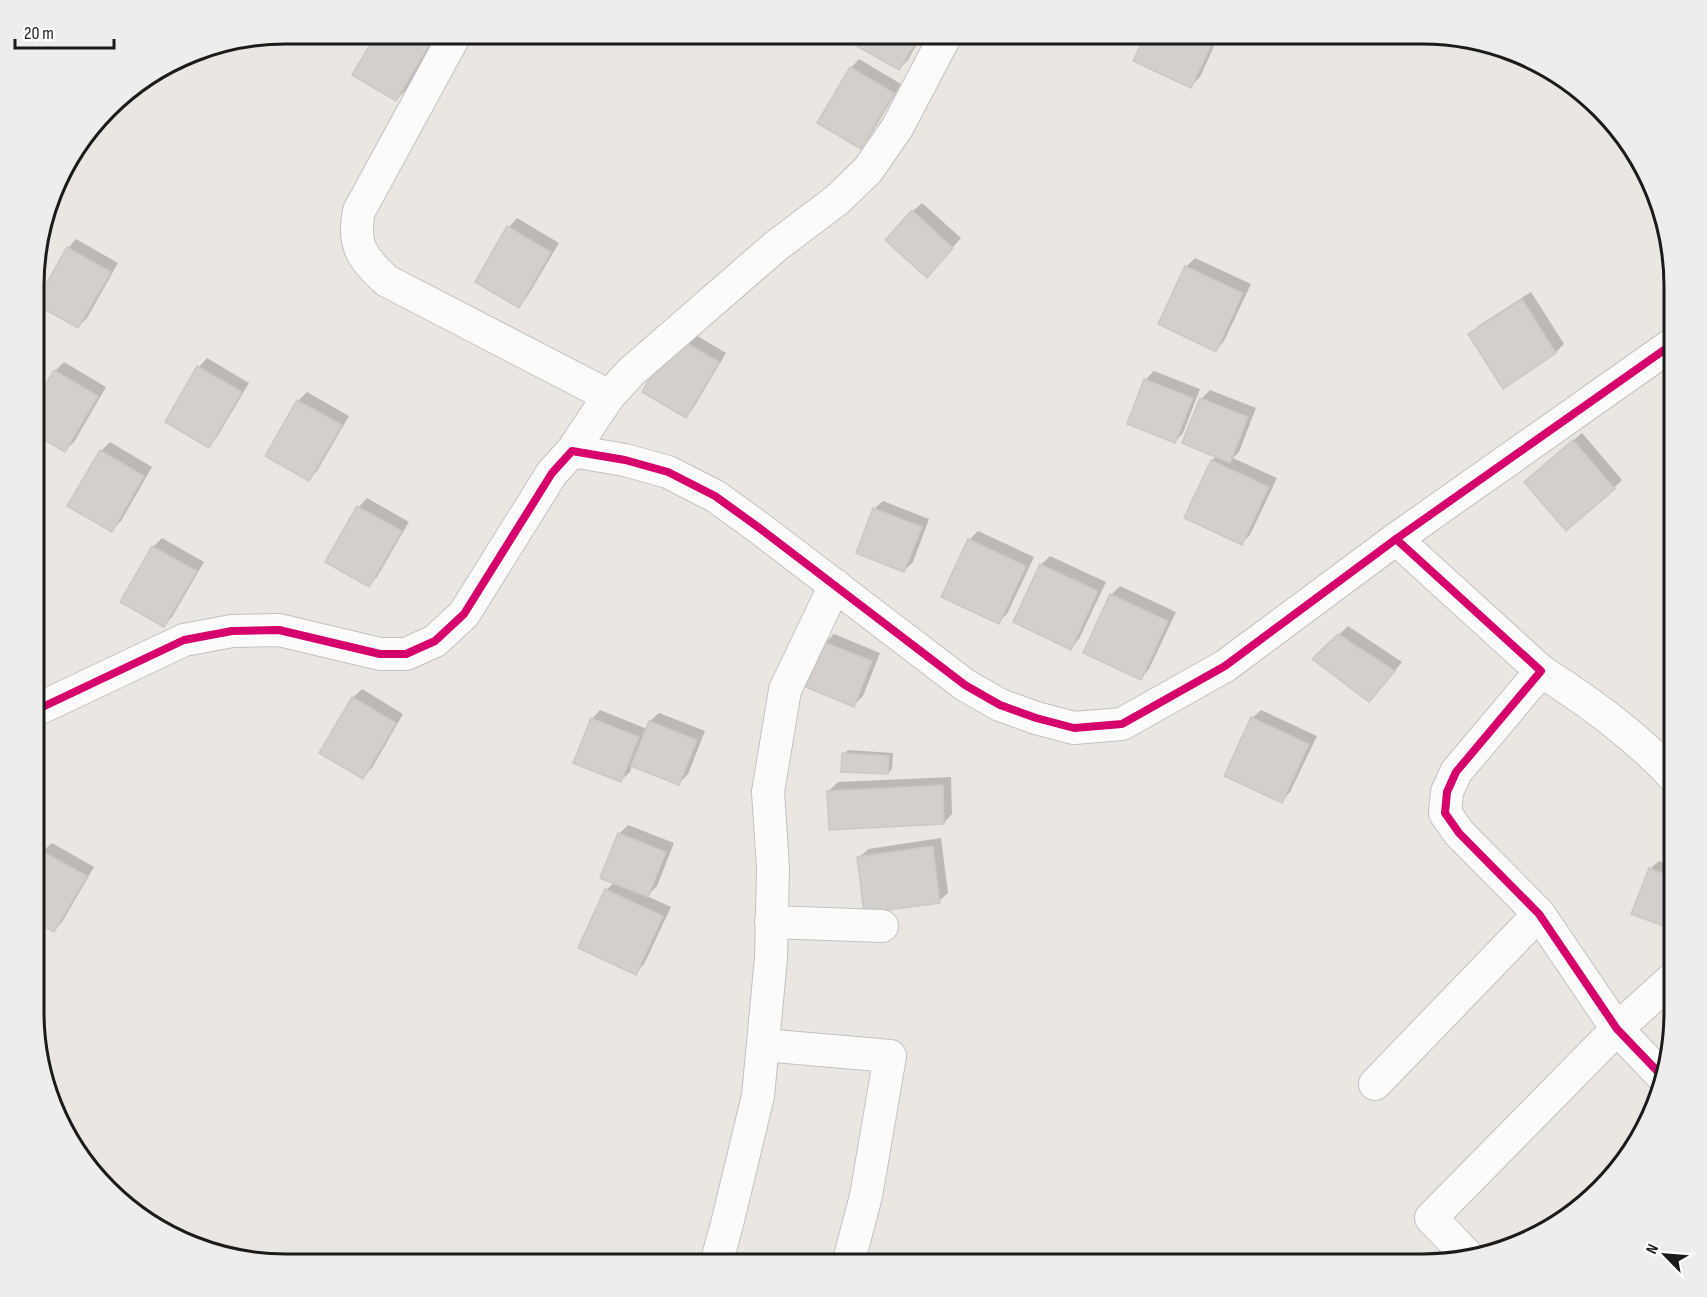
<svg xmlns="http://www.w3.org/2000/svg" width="1707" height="1297" font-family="'Sofia Sans Condensed',sans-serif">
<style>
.shadow{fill:#0003}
.building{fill:#d2cfcc;stroke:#cdc8c5;stroke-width:1.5}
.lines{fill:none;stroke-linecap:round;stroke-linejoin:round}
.minor-casing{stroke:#c2c1bf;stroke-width:34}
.minor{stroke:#fcfbfb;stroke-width:32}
.cycleway-casing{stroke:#fff;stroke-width:11}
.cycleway{stroke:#d6006c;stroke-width:8}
.rim{fill:none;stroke:#1b1b1b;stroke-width:3}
</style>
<rect width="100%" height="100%" fill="#eae7e3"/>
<g class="shadow">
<path d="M378 33H431L436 36 405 91 396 100Z"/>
<path d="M811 33H821L817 37Z"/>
<path d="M863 33H923L908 60 899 69Z"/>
<path d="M1148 33H1220L1200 77 1191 86Z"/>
<path d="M859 59 901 84 869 138 861 147 851 68Z"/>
<path d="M922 203 961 238 935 267 913 211Z"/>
<path d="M517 218 559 243 527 297 519 306 477 281 509 227Z"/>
<path d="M76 239 118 263 87 318 78 327 36 302 68 248Z"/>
<path d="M1195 258 1251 284 1224 341 1216 350 1186 267Z"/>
<path d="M1531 292 1564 344 1556 352 1503 386 1470 335 1478 326Z"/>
<path d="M684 328 726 353 694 407 686 416Z"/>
<path d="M207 358 249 383 217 437 209 446 167 421 199 367Z"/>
<path d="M64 362 106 387 74 442 65 450 35 432V406L55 371Z"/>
<path d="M1154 371 1200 389 1183 433 1175 442 1145 380Z"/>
<path d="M1210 390 1256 408 1239 452 1233 458 1277 478 1250 535 1242 543 1186 517 1212 460 1217 456 1201 399Z"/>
<path d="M307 392 349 416 317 471 309 479 267 455 298 401Z"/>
<path d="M1582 433 1622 480 1614 488 1535 473Z"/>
<path d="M110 442 152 467 121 521 112 530 101 451Z"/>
<path d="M367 498 409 522 377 577 369 585 327 561 359 507Z"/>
<path d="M883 501 929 519 913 562 904 571 874 509Z"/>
<path d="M978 531 1034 557 1007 614 998 622 969 540Z"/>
<path d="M162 538 204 562 172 617 164 625 122 601 153 547Z"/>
<path d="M1050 556 1106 582 1079 639 1071 648 1041 565Z"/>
<path d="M1120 586 1176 612 1149 669 1141 678 1111 595Z"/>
<path d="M1348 626 1402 662 1377 692 1314 659Z"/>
<path d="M834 634 880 653 863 696 854 705 825 643Z"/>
<path d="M362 689 403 714 372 768 363 777 353 698Z"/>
<path d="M600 710 647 729 650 721 659 713 705 731 688 774 679 783 632 765 630 772 621 780 592 719Z"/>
<path d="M1261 710 1317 736 1290 792 1282 801 1252 718Z"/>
<path d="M848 750 893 753 892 769 888 773 844 754Z"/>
<path d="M951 777 952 814 944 823 829 791 838 782Z"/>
<path d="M628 825 674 843 657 886 647 896 671 907 644 964 636 973 606 890 615 882 619 834Z"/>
<path d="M941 838 948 893 939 901 859 858 868 849Z"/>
<path d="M52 843 94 867 62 922 53 931 34 919V868L43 851Z"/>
<path d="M1659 861 1674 866V929L1650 869Z"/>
</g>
<g class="building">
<path d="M377 33H408L429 45 396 101 352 75Z"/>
<path d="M862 33H921L899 70 855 45Z"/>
<path d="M1146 33H1217L1191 88 1133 61Z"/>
<path d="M850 67 894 93 861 149 817 123Z"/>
<path d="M912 210 953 248 927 278 885 240Z"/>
<path d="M507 226 551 252 519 308 475 282Z"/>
<path d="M67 247 111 272 78 328 35 304Z"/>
<path d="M1185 266 1243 293 1216 352 1158 324Z"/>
<path d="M1522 299 1556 353 1503 389 1468 334Z"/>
<path d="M674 336 719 362 686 418 642 392Z"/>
<path d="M197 366 242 392 209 448 165 422Z"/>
<path d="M54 370 98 396 65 452 35 434V403Z"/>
<path d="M1144 379 1193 398 1175 443 1127 424Z"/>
<path d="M1200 398 1248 417 1230 463 1182 443Z"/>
<path d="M297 400 342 425 309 481 265 456Z"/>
<path d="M1573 440 1615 489 1566 531 1524 482Z"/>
<path d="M100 450 144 476 112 532 67 506Z"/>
<path d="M1211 460 1269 487 1242 545 1184 518Z"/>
<path d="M357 506 402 531 369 587 325 562Z"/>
<path d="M873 508 922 527 904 572 856 553Z"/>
<path d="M968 539 1026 566 999 624 941 597Z"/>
<path d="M152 546 197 571 164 627 120 602Z"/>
<path d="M1040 564 1098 591 1071 650 1013 622Z"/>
<path d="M1110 594 1168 621 1141 680 1083 653Z"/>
<path d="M1338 634 1395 671 1369 702 1312 659Z"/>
<path d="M824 642 872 661 854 707 806 687Z"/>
<path d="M352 697 396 723 363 779 319 753Z"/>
<path d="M1251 717 1309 744 1282 803 1224 776Z"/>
<path d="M591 718 639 737 621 782 573 763Z"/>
<path d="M649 721 697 740 679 785 631 766Z"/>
<path d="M842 753 889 756 888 774 841 772Z"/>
<path d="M943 785 944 824 829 830 827 791Z"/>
<path d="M618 833 666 852 648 897 600 878Z"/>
<path d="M933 846 940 903 864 913 857 857Z"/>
<path d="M42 851 87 876 54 932 34 921V865Z"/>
<path d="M1649 868 1674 878V930L1631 914Z"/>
<path d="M605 889 663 916 636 975 578 948Z"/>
</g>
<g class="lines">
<defs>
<g id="minor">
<path d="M456 33 359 211C352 244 362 259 387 281L609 396"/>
<path d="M572 451 609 396 631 372 776 246 837 200 868 170 897 128 947 33"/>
<path d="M1396 539 1541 671 1456 772 1447 792 1445 813 1459 833 1539 914 1617 1029 1662 1076"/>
<path d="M1541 671C1589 702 1634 734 1674 777"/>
<path d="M34 711 184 640 232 631 279 630 380 654H406L435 641 464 614 552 473 572 451 625 460 668 472 715 496 758 527 965 685 1000 705 1036 718 1074 728 1122 724 1225 666 1396 539 1674 343"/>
<path d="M771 922 882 926"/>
<path d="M763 1045 890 1056 866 1196 848 1264"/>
<path d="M1375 1084 1539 914"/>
<path d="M1466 1254 1431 1218 1617 1029 1673 978"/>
<path d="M716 1264 727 1224 758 1096 771 958 773 868 768 792 785 690 835 585"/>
</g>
</defs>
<use href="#minor" class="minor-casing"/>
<use href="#minor" class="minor"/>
<defs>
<g id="cycleway">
<path d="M1396 539 1541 671 1456 772 1447 792 1445 813 1459 833 1539 914 1617 1029 1662 1076"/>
<path d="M34 711 184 640 232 631 279 630 380 654H406L435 641 464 614 552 473 572 451 625 460 668 472 715 496 758 527 965 685 1000 705 1036 718 1074 728 1122 724 1225 666 1396 539 1674 343"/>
</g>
</defs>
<use href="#cycleway" class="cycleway-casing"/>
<use href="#cycleway" class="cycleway"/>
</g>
<path d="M0 0H1707V1297H0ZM286 44H1422A242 242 0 0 1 1664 286V1012A242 242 0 0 1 1422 1254H286A242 242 0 0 1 44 1012V286A242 242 0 0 1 286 44Z" fill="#ededed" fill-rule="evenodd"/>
<path class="rim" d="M286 44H1422A242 242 0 0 1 1664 286V1012A242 242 0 0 1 1422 1254H286A242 242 0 0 1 44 1012V286A242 242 0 0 1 286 44Z"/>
<g transform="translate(1665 1255) rotate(295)" stroke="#ffffff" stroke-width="4.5" paint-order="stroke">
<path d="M0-4.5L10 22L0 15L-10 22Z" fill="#1b1b1b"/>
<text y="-9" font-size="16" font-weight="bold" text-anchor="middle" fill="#1b1b1b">N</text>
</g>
<path d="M15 39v9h99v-9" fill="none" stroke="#1b1b1b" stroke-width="3"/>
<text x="24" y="39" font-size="18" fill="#1b1b1b" stroke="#ffffff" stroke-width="4.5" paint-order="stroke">20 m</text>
</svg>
